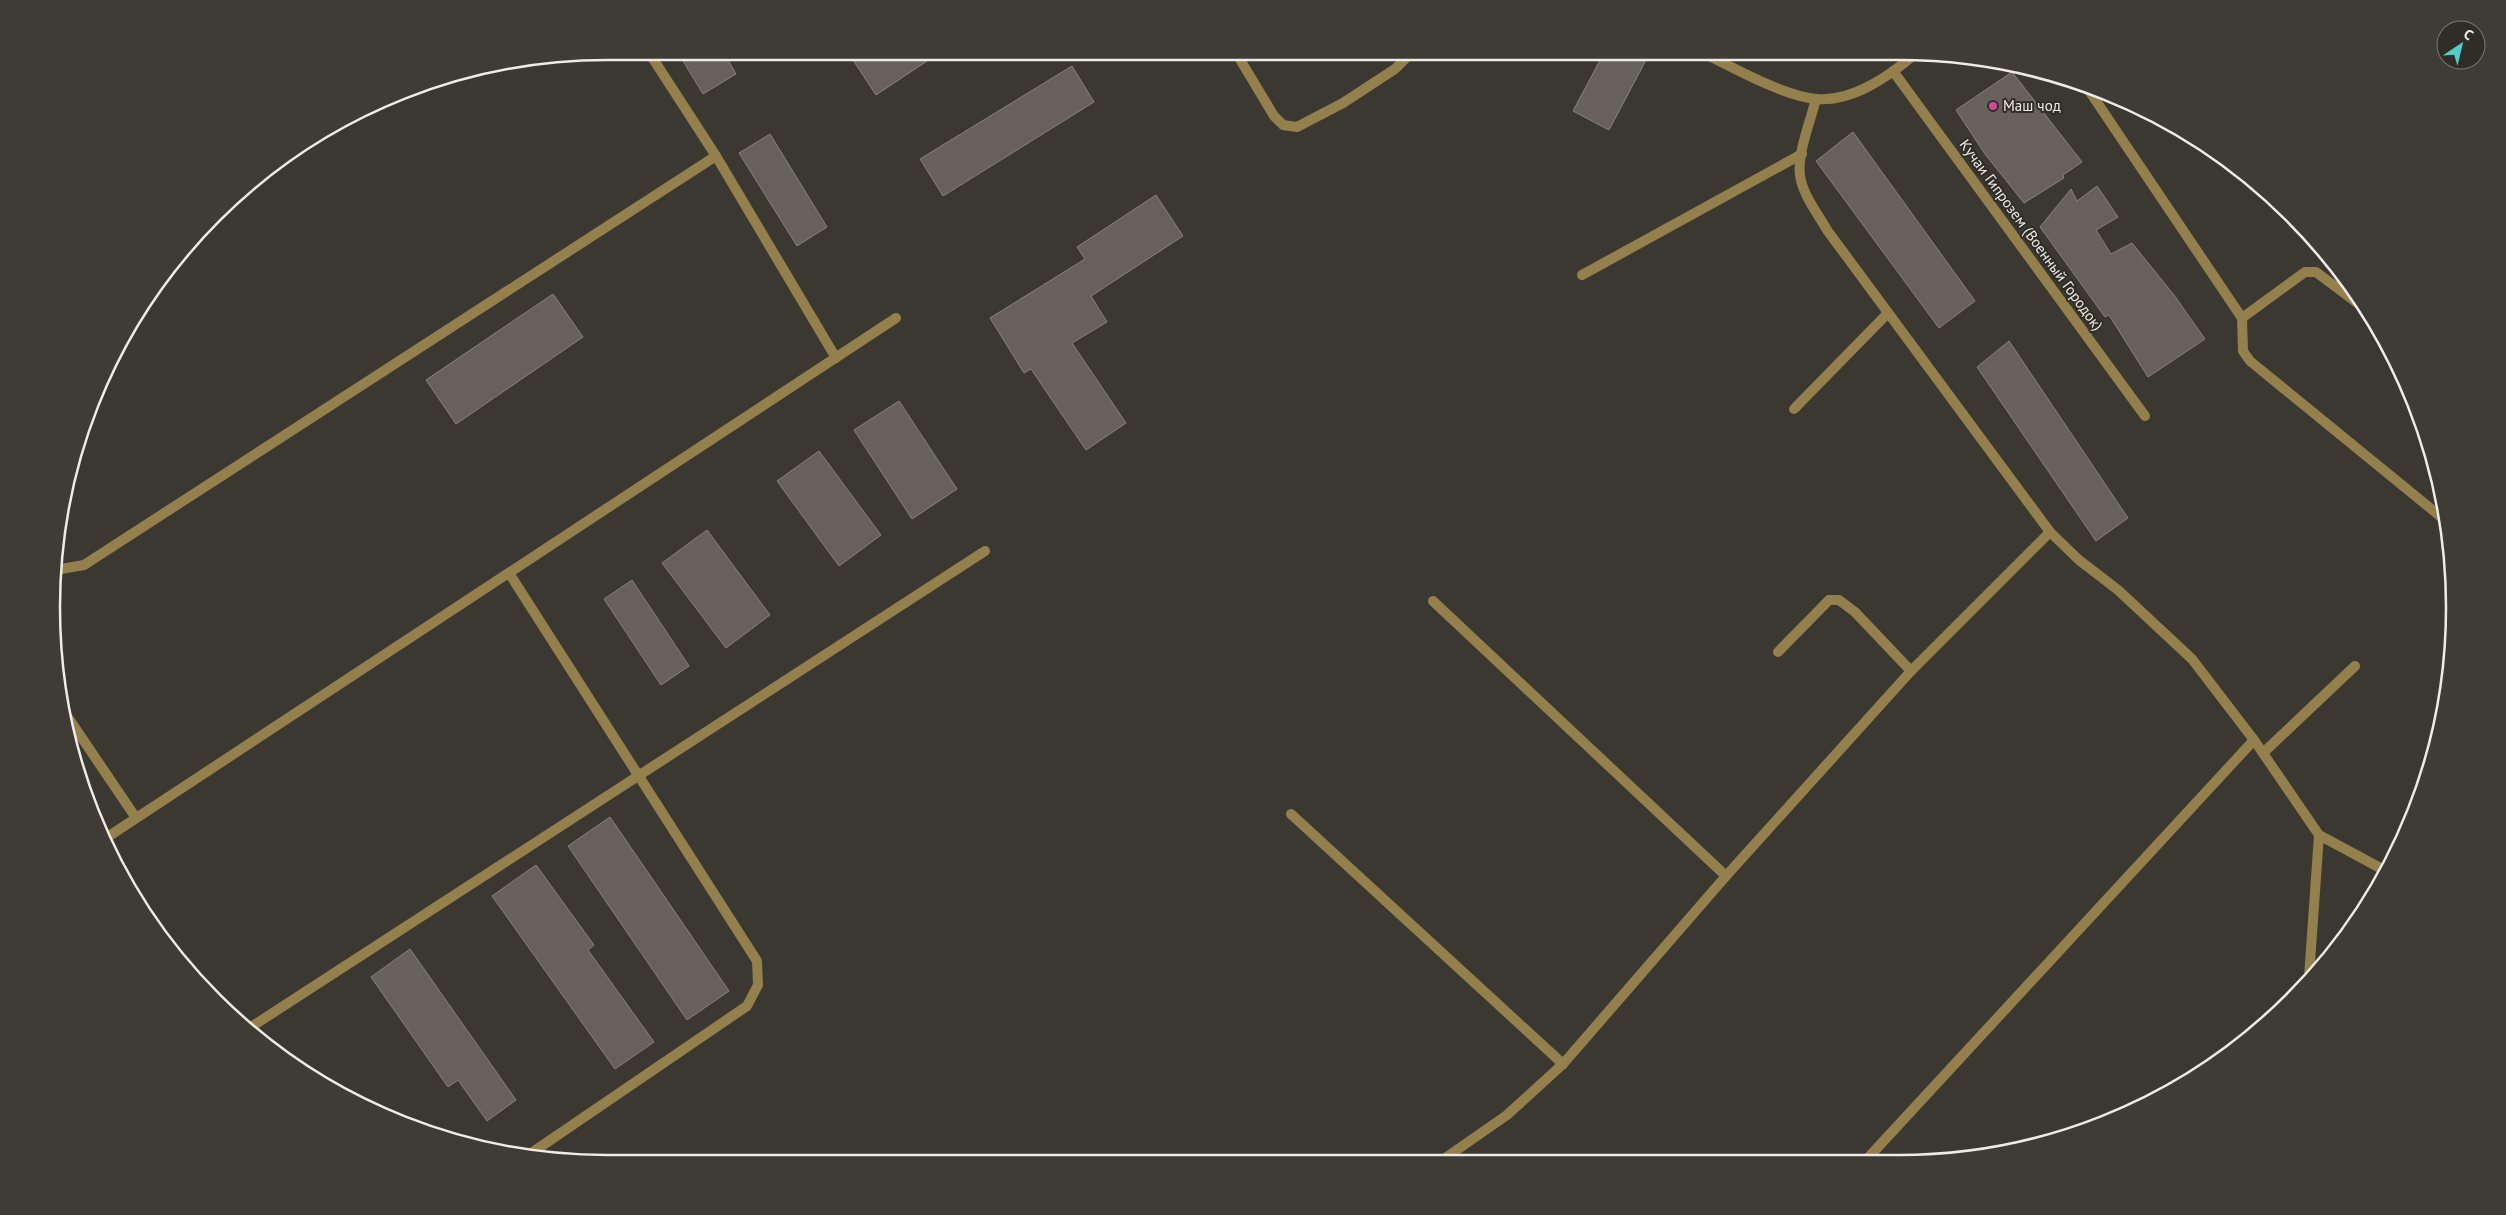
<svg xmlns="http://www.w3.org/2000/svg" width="2506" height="1215" font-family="'PT Sans',sans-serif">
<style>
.building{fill:#66625b;stroke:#87837c}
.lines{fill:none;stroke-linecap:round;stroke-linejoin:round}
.service{stroke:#93804c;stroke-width:10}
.minor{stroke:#93804c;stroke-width:10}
.hotel-dot{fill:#d1479c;stroke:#302d27;stroke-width:2}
.labels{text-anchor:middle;stroke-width:4;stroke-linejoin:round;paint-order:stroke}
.poi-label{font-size:15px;fill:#efece8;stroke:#302d27;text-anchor:start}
.street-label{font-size:15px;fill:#efece8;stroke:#302d27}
.rim{fill:none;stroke:#efece8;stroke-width:2.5}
</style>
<rect width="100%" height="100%" fill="#3b3731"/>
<g class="building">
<path d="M677 51H723L736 74 703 94Z"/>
<path d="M847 51H942L876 95Z"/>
<path d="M1605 51H1630L1646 60 1609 130 1573 111Z"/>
<path d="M1072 66 1094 102 943 196 920 159Z"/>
<path d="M2012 72 2082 162 2063 175 2064 178 2024 203 1985 154 1956 110Z"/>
<path d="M1853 132 1975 301 1939 328 1816 161Z"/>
<path d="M770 134 827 227 797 246 739 153Z"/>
<path d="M2097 186 2118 217 2096 230 2111 254 2132 243 2174 295 2205 339 2148 377 2109 315 2105 317 2040 227 2071 189 2077 201Z"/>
<path d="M1156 195 1183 236 1091 296 1107 322 1072 343 1126 423 1086 450 1031 369 1024 373 990 318 1085 259 1077 247Z"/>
<path d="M553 294 583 337 456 424 426 380Z"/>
<path d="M2009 341 2128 518 2096 541 1977 367Z"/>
<path d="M899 401 957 489 912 519 854 430Z"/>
<path d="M819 451 881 535 839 566 777 481Z"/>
<path d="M707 530 770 615 726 648 662 563Z"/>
<path d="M632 580 689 666 661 685 604 599Z"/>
<path d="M610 817 729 991 687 1020 568 846Z"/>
<path d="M536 865 594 945 588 950 654 1042 615 1069 492 896Z"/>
<path d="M410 949 516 1100 487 1121 458 1080 448 1087 371 977Z"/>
</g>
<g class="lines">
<g class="service">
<path d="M648 51 716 156 836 358"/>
<path d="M1235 51 1274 116 1283 125 1297 127 1343 103 1395 69 1413 51"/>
<path d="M1699 51C1731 66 1782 96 1817 99 1852 102 1890 76 1916 53"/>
<path d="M1893 71 2145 416"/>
<path d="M2086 86 2242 318 2243 351 2250 361 2446 521"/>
<path d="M1816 99C1811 119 1797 154 1800 175 1802 194 1818 214 1827 230L2050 532"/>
<path d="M1582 275 1802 154"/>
<path d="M2242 318 2305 272H2316L2368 311"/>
<path d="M1794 409 1888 313"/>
<path d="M55 570 84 565 716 156"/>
<path d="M509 573 757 961 758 985 747 1006 527 1156"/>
<path d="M1433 601 1726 876"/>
<path d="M1778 652 1829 600H1839L1855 612 1911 671"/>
<path d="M63 710 136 818"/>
<path d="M1291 814 1563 1064"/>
<path d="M103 840 896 318"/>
<path d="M248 1029 985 551"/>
<path d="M1867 1159 2254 740"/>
</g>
<g class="minor">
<path d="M2263 753 2355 666"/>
<path d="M2309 977 2319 835"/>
<path d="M1441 1161 1507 1115 1563 1064 1726 876 1911 671 2050 532 2079 560 2118 590 2192 659 2254 740 2319 835 2384 870"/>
</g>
</g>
<circle class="hotel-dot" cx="1993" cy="106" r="5"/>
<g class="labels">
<g class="poi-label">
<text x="2003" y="111">Маш чод</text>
</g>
<g class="street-label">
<text transform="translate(2031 235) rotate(54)" y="5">Кучаи Гипрозем (Военный Городок)</text>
</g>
</g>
<path d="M0 0H2506V1215H0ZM607 60H1899A547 547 0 0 1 2446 607V608A547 547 0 0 1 1899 1155H607A547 547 0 0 1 60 608V607A547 547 0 0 1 607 60Z" fill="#3f3c36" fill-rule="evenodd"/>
<path class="rim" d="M607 60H1899A547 547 0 0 1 2446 607V608A547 547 0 0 1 1899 1155H607A547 547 0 0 1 60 608V607A547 547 0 0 1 607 60Z"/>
<g transform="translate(2461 45) rotate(35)"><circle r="24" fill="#302d27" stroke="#7c7974"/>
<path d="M0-4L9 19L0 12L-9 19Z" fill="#53cdca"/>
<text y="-8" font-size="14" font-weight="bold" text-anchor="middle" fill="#efece8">С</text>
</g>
</svg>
